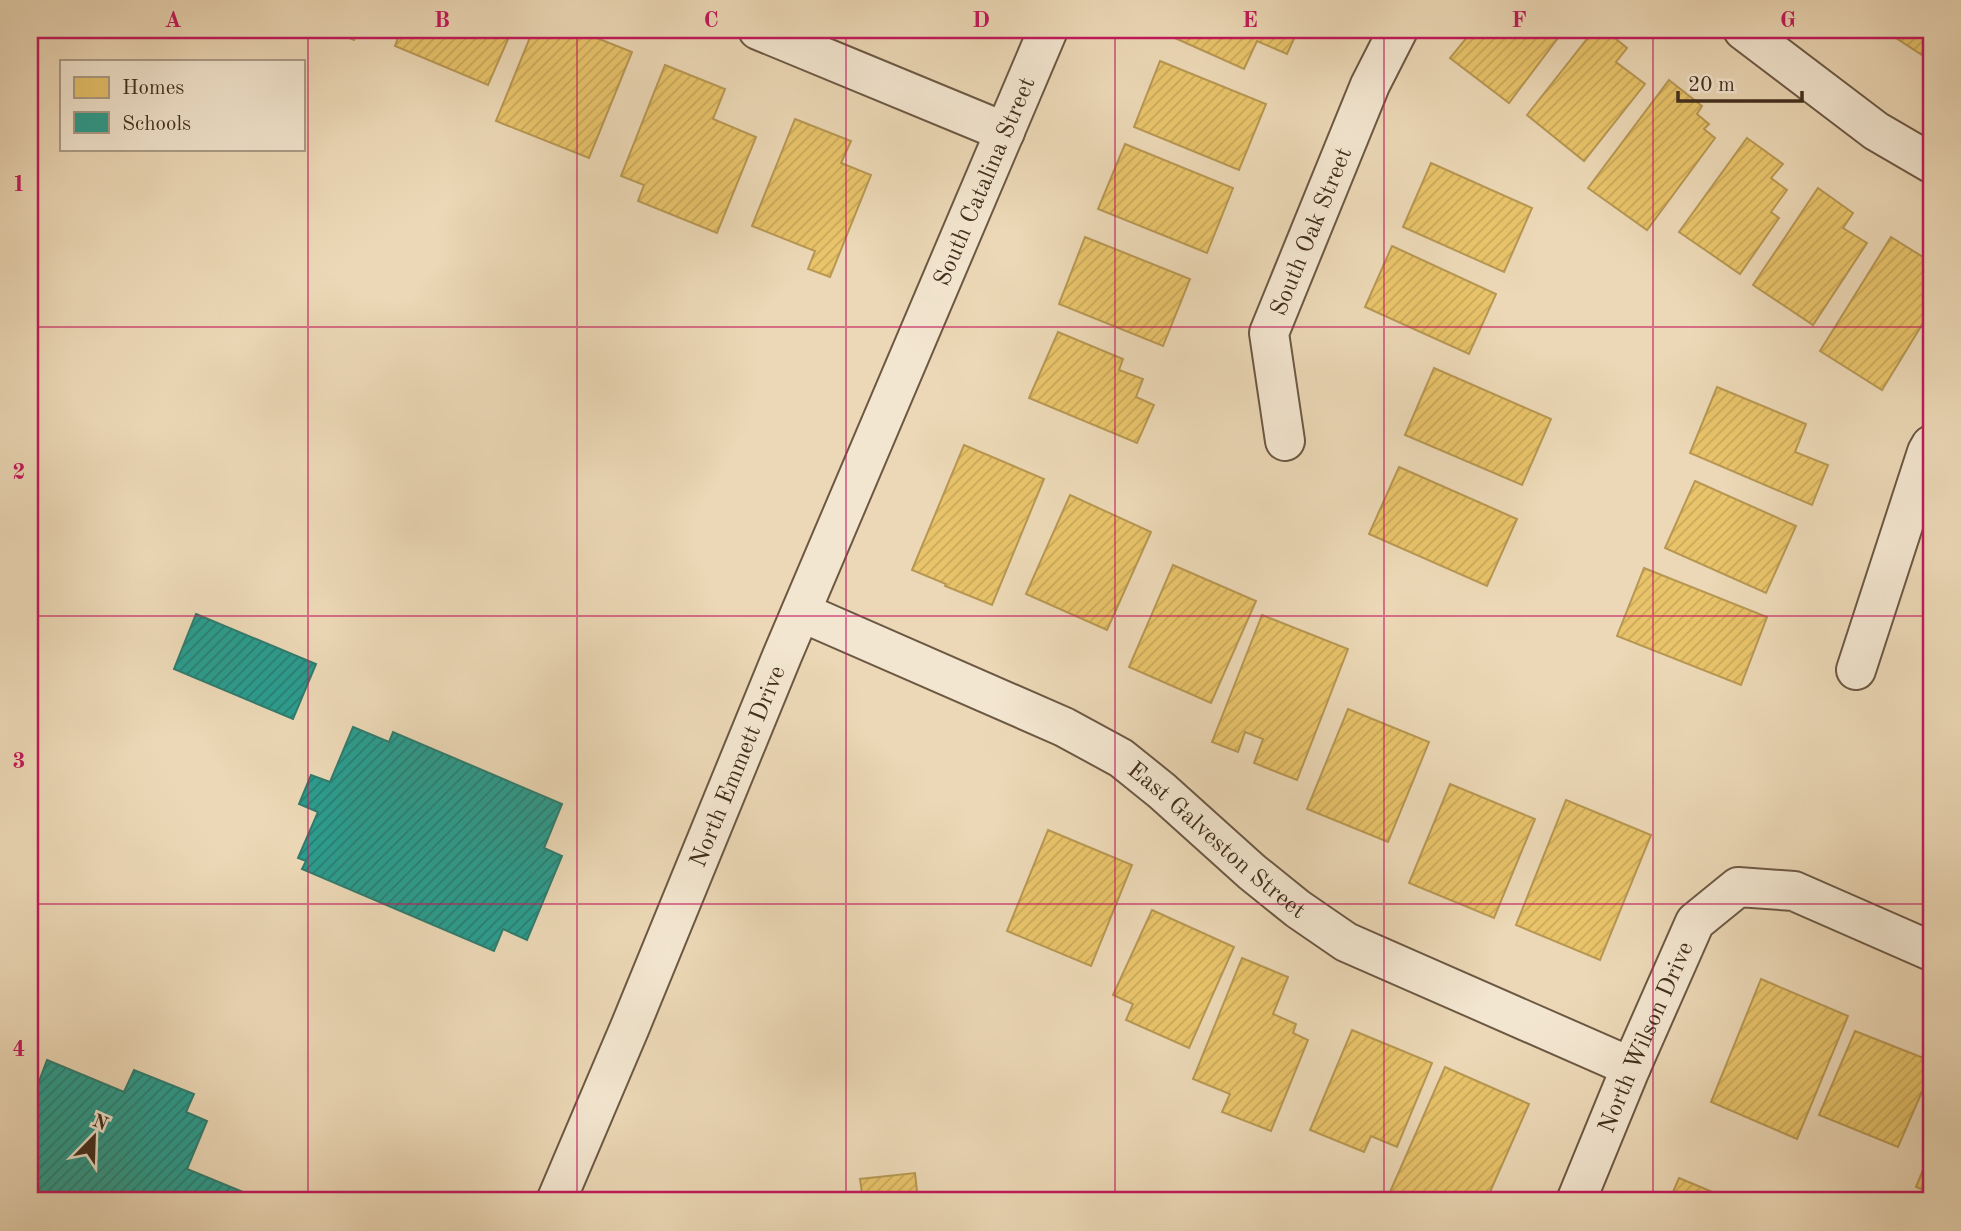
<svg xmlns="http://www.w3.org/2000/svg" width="1961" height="1231" font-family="'Old Standard TT',serif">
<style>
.homes{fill:url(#homes-hatch);stroke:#b79753;stroke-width:2}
.schools{fill:url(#schools-hatch);stroke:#317c6d;stroke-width:2}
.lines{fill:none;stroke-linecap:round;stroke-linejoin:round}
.minor-casing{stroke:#6c5843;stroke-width:42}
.minor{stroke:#f3e6d0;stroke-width:38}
.grid{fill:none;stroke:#c2185b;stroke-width:2;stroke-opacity:0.55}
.labels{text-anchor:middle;stroke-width:7;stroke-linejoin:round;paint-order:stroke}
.street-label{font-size:24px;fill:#422e1d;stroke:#f3e6d0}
.neatline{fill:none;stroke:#c2185b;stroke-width:2.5}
.grid-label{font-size:23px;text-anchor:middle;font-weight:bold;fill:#c2185b}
</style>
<defs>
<pattern id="homes-hatch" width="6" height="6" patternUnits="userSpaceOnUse" patternTransform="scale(1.75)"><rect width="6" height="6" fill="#e9c46a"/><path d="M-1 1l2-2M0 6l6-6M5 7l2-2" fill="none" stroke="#c9a95b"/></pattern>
<pattern id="schools-hatch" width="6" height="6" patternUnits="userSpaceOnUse" patternTransform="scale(1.75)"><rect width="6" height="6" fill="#2a9d8f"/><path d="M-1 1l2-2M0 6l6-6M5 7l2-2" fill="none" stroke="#268074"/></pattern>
</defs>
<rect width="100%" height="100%" fill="#ecd8b6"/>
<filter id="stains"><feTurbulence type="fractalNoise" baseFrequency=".00286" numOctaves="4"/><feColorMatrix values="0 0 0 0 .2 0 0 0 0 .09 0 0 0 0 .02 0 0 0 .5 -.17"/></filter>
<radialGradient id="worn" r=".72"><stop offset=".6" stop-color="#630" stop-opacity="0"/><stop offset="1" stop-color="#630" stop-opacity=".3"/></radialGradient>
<g class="homes">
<path d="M330 30H358L354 40Z"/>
<path d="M401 30H512L488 85 395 46Z"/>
<path d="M533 30H577L632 52 589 158 496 121Z"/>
<path d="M1157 30H1298L1287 54 1257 41 1244 69Z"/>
<path d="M1473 30H1564L1509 103 1450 58Z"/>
<path d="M1594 30H1605L1627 48 1616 62 1645 84 1584 161 1527 115Z"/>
<path d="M1894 30H1931V61L1890 34Z"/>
<path d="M1160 61 1266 104 1239 170 1134 127Z"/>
<path d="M665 65 725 89 713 119 756 137 717 233 638 201 644 185 621 176Z"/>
<path d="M1669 80 1702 106 1697 114 1709 124 1704 129 1715 138 1647 230 1588 188Z"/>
<path d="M795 119 851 141 841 163 871 175 830 277 808 269 815 251 752 226Z"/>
<path d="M1747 138 1783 164 1771 178 1787 190 1771 212 1779 218 1740 274 1679 232Z"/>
<path d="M1125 144 1233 188 1207 253 1098 209Z"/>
<path d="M1431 163 1532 208 1504 272 1403 227Z"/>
<path d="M1818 188 1853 213 1843 228 1867 243 1813 325 1753 285Z"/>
<path d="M1085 237 1190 279 1163 346 1059 304Z"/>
<path d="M1891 237 1931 262V310L1882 390 1820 351Z"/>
<path d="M1392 246 1496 294 1469 354 1365 307Z"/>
<path d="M1058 332 1123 359 1119 370 1143 379 1136 397 1154 405 1137 443 1029 398Z"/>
<path d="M1434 368 1551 419 1522 485 1405 435Z"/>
<path d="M1717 387 1806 424 1795 452 1828 465 1812 505 1690 453Z"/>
<path d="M964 445 1044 479 992 605 945 586 946 584 912 570Z"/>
<path d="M1399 467 1517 519 1487 586 1369 534Z"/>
<path d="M1695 481 1796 526 1766 593 1665 548Z"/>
<path d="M1070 495 1151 532 1107 630 1026 594Z"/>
<path d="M1173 565 1256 601 1211 703 1129 667Z"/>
<path d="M1644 568 1767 617 1741 685 1617 636Z"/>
<path d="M1262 615 1348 649 1297 780 1254 763 1263 739 1245 732 1238 752 1212 742Z"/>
<path d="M1348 709 1429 742 1388 842 1307 809Z"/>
<path d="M1450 784 1535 819 1494 918 1409 883Z"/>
<path d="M1566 800 1651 835 1600 960 1516 925Z"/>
<path d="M1048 830 1132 865 1091 966 1007 931Z"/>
<path d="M1152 910 1234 947 1189 1048 1126 1020 1133 1004 1113 995Z"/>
<path d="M1242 958 1288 977 1273 1014 1296 1024 1293 1033 1308 1040 1271 1131 1222 1112 1230 1094 1193 1079Z"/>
<path d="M1761 979 1848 1016 1797 1139 1711 1102Z"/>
<path d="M1352 1030 1432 1063 1397 1147 1371 1136 1364 1152 1310 1130Z"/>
<path d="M1855 1031 1931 1061V1071L1898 1147 1819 1115Z"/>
<path d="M1445 1067 1529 1104 1486 1201H1411L1390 1192Z"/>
<path d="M1931 1150V1193L1916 1187Z"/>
<path d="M915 1173 918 1201H852L863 1200 860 1179Z"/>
<path d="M1679 1178 1734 1201H1669Z"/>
</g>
<g class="schools">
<path d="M196 614 316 664 293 719 174 669Z"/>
<path d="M353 727 389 742 393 732 562 804 544 848 562 856 527 940 503 929 494 951 302 869 306 861 298 858 318 812 299 804 311 775 330 782Z"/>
<path d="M47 1060 124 1092 134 1070 194 1094 186 1112 207 1121 187 1169 265 1201H30V1080L38 1084Z"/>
</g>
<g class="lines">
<defs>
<g id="minor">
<path d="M758 30 1005 132"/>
<path d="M1743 30 1876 131 1931 163"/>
<path id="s1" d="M1285 441 1269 333 1370 85 1398 30"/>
<path id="s2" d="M801 612 1064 727 1121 758 1162 791 1252 872 1298 909 1346 942 1631 1067"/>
<path d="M1856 670 1927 452 1931 445"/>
<path id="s3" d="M556 1201 630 1027 782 656 1048 30"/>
<path id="s4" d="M1576 1201 1631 1067 1695 922 1738 887 1794 891 1931 951"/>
</g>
</defs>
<use href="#minor" class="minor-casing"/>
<use href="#minor" class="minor"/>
</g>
<path class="grid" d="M308 30V1201M577 30V1201M846 30V1201M1115 30V1201M1384 30V1201M1653 30V1201M30 327H1931M30 616H1931M30 904H1931"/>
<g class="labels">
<g class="street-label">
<text dy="8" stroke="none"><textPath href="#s3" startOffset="1106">South Catalina Street</textPath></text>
<text dy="8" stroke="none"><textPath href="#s1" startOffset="219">South Oak Street</textPath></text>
<text dy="8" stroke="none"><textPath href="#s3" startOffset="471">North Emmett Drive</textPath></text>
<text dy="8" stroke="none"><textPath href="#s2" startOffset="478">East Galveston Street</textPath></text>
<text dy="8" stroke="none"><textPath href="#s4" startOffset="178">North Wilson Drive</textPath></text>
</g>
</g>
<rect width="1961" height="1231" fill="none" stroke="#ecd8b6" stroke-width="77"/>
<rect x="60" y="60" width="245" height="91" fill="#f3e6d0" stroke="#ac9c88" stroke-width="2"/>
<rect x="74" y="77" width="35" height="21" fill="#e9c46a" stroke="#ac9c88" stroke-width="2"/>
<text x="122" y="94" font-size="21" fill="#422e1d">Homes</text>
<rect x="74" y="112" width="35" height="21" fill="#2a9d8f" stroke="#ac9c88" stroke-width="2"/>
<text x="122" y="130" font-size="21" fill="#422e1d">Schools</text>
<g transform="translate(94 1137) rotate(23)" stroke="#f3e6d0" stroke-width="5" paint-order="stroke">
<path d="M0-5L12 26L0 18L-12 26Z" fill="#422e1d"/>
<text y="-10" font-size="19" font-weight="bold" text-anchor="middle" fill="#422e1d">N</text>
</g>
<path d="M1678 91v10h124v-10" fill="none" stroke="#422e1d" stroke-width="3.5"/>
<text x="1688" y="91" font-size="21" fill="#422e1d" stroke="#f3e6d0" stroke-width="5" paint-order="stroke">20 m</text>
<rect x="38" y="38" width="1885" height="1154" class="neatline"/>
<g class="grid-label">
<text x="173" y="27">A</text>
<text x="442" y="27">B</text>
<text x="711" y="27">C</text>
<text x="981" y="27">D</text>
<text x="1250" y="27">E</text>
<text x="1519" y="27">F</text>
<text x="1788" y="27">G</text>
<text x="19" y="191">1</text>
<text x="19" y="479">2</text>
<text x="19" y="768">3</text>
<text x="19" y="1056">4</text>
</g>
<rect width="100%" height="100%" filter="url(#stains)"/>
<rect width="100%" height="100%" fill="url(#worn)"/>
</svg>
